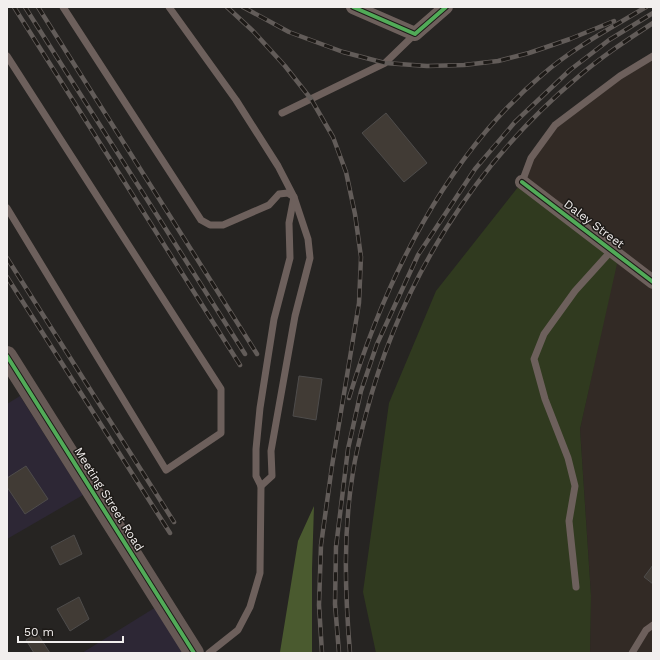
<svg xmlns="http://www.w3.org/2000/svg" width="660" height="660" font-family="'Work Sans',sans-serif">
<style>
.commercial{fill:#2d2735}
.built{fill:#322a25}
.green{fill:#303a1f}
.forest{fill:#4a5a2f}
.building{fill:#413b35;stroke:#4e4c4b}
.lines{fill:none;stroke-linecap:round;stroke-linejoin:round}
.lane{stroke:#6d605c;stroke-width:7}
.street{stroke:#6d605c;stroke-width:14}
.secondary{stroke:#665955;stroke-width:20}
.rail-casing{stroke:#625c59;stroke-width:4.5}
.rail{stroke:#1d1a17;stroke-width:3;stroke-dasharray:9;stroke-linecap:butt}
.cycleway-casing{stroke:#1d1a17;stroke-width:6}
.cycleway{stroke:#51ab58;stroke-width:4}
.labels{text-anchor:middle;stroke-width:3;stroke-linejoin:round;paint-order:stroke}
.street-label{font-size:12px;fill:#f2efee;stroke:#1d1a17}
</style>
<rect width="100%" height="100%" fill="#262422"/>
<g class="commercial">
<path d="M20 396 83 495 7 539V404Z"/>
<path d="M156 607 185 653H82Z"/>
</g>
<path class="built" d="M653 56V653H590L591 596 580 429 618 255 522 182 531 158 555 125Z"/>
<path class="green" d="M522 182 619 255 580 429 591 596 590 653H376L363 592 389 403 436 291Z"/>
<path class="forest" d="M314 506 312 569V653H275L280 652 298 541Z"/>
<g class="building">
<path d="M386 113 427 163 404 182 362 133Z"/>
<path d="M299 376 322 379 316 420 293 416Z"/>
<path d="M26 466 48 499 25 514 7 487V478Z"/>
<path d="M74 535 82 554 60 565 51 547Z"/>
<path d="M653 565V584L644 577Z"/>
<path d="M79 597 89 619 70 631 57 609Z"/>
<path d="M37 633 50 653H34L26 640Z"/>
</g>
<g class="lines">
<g class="lane">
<path d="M63 7 201 220 210 225H223L269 205 279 194 288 193 294 197 289 223 290 258 274 319 260 408 256 449V476L261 486 260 573 250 607 238 630 209 653"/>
<path d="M169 7 236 100 278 166 294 197 308 239 310 258 295 316 271 451 272 476 261 486"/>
<path d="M7 56 221 389V433L166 470 7 208"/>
<path d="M282 113 385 63 415 34"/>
<path d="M522 182 531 158 555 125 620 76 653 56"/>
<path d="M576 587 569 521 575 486 568 458 545 399 534 359 544 334 575 291 612 250"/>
<path d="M632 653 646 630 653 625"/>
</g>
<g class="street">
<path d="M353 7 415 34 446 7"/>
<path d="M522 182 653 282"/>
</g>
<path class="secondary" d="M7 356 194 653"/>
<defs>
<g id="rail">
<path d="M14 7 240 365"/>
<path d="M25 7 245 354"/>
<path d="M38 7 257 354"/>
<path d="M227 7 253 31 285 66 311 99 333 137 346 172 355 214 361 257 359 303 332 466 321 545 319 605 322 653"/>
<path d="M243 7 289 32 343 52 385 63 427 66 464 65 498 61 529 53 570 39 614 21"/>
<path d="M7 258 174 522"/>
<path d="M7 277 170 533"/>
<path d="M349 398C385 280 446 156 542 75 573 48 611 28 646 7"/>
<path d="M339 653 335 604 336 547 348 449 361 391 377 344 418 255 475 169 515 122 570 70 609 40 653 13"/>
<path d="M350 653C345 593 343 532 353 472 356 452 361 433 366 414 400 283 474 164 578 77 601 57 627 40 653 23"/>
</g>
</defs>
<use href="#rail" class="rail-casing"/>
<use href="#rail" class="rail"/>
<defs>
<g id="cycleway">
<path d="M353 7 415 34 446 7"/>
<path d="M522 182 653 282"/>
<path d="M7 356 194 653"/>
</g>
</defs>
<use href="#cycleway" class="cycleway-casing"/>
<use href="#cycleway" class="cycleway"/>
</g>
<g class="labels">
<g class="street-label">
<text transform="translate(594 224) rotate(37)" y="4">Daley Street</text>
<text transform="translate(109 499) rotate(58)" y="4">Meeting Street Road</text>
</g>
</g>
<rect width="660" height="660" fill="none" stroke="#f2efee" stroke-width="16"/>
<path d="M18 636v6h105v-6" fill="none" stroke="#f2efee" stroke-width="2"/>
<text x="24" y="636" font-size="12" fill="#f2efee" stroke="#1d1a17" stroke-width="3" paint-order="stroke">50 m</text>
</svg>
